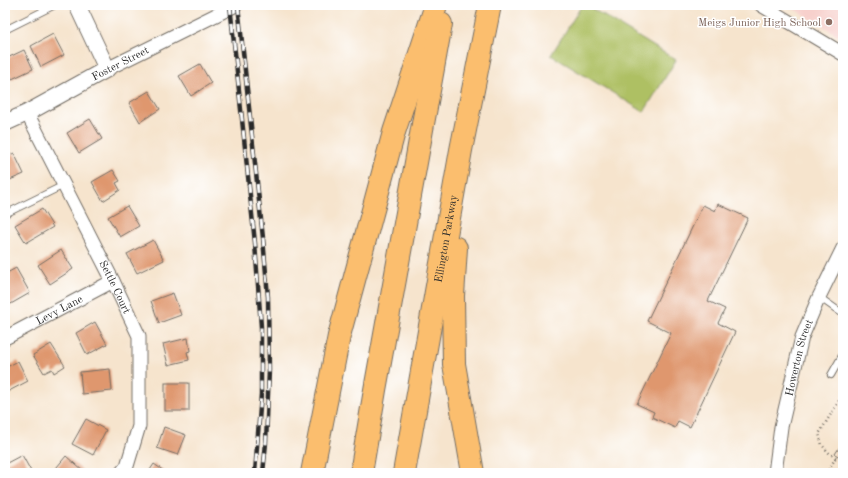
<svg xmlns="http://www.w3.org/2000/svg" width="848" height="478" font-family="'Old Standard TT',serif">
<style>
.built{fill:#f7d0cc}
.green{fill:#aec063;stroke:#6c7647}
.building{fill:#df976e}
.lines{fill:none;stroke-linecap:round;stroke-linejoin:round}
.service-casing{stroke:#726c64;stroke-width:8}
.minor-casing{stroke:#726c64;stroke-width:15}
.tertiary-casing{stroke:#726c64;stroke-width:18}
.motorway-casing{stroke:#726c64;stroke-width:24}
.path{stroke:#726c64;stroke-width:2.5;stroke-dasharray:1 3;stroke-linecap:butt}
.service{stroke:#fff;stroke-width:6}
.minor{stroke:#fff;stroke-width:13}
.tertiary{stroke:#fff;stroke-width:16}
.motorway{stroke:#fbbe6e;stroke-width:22}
.rail-casing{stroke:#2b2b2b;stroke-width:4.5}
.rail{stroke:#fff;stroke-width:3;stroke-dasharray:9;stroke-linecap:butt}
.education-dot{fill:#8d6e63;stroke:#fff;stroke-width:1.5}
.labels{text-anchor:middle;stroke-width:3;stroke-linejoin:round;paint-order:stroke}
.education-label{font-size:11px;fill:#785e54;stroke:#fff;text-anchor:end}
.street-label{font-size:11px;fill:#2b2b2b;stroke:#fff}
</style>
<rect width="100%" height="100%" fill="#fff"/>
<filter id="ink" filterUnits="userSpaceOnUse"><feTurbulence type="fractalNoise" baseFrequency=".025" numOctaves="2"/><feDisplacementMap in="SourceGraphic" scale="8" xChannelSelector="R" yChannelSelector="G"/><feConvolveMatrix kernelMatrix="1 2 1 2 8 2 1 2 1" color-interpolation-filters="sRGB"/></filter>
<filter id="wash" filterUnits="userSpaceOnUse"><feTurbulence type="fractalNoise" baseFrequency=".012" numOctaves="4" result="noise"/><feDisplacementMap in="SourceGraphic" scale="16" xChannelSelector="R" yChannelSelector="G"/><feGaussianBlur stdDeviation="0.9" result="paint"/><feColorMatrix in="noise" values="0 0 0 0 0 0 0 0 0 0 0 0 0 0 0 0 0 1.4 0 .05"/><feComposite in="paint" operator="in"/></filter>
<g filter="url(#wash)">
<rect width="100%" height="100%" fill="#f6e4cd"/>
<path class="built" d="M787 5H843V38Z"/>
<path class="green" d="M582 5H586L676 60 644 112 551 55Z"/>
<g id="blocks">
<g class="building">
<path d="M53 34 64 55 41 67 31 46Z"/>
<path d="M24 50 33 69 12 79 5 64V59Z"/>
<path d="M200 64 211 83 191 96 179 76Z"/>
<path d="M149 91 160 109 140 122 129 103Z"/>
<path d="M90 119 102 139 79 153 67 133Z"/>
<path d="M14 153 24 174 5 182V158Z"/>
<path d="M113 170 120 181 116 183 120 190 103 201 92 182Z"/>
<path d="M718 204 748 218 708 301 725 309 718 323 735 332 690 427 678 421 675 428 652 417 654 412 637 404 671 333 647 321 703 205 715 211Z"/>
<path d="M127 206 139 226 120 237 108 217Z"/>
<path d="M42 209 53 227 26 243 15 225Z"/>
<path d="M153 240 164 260 137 273 127 254Z"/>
<path d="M61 250 73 269 50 284 38 265Z"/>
<path d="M16 268 30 293 9 305 5 298V274Z"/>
<path d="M173 293 181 315 159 323 151 301Z"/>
<path d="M95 322 107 344 87 355 76 333Z"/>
<path d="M188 338 190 351 187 352 189 360 168 365 163 344Z"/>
<path d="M51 344 65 366 54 373 52 369 44 373 33 355Z"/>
<path d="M18 361 28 381 7 392 5 388V368Z"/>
<path d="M110 369 112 391 82 394 80 372Z"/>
<rect x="165" y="383" width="24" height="28"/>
<path d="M86 419 106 430 93 455 72 444Z"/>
<path d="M164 427 186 435 178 455 157 448Z"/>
<path d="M843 442V459L835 454Z"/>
<path d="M22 455 32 473H5V464Z"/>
<path d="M66 456 84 472 83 473H52Z"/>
<path d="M154 464 167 473H148Z"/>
</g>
</g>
</g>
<g filter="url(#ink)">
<use href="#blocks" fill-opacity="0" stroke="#726c64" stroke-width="1"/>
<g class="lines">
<defs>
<g id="service">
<path d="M5 30 55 5"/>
<path d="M5 214 64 185"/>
<path d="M819 297 843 314"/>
<path d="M831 375 843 354"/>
</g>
<g id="minor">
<path d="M761 5 843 54"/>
<path d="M107 69 236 5"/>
<path id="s1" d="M27 113 113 281 139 336V426L127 466 121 473"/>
<path id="s2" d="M5 338 113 281"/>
<path id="s3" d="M775 473 781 427 802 337 819 297 843 248"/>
</g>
<path id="tertiary" d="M5 123 27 113 107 69 77 5"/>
<g id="motorway">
<path d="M456 248 453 296 454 364 473 473"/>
<path d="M312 473 339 336 394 132 436 5"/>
<path d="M361 473 375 390 441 24"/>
<path id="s4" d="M404 473 461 150 490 5"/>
</g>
</defs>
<use href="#service" class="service-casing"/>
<use href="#minor" class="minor-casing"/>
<use href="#tertiary" class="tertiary-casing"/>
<use href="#motorway" class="motorway-casing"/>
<g class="path">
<path d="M843 394 819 434 822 445 830 454 843 461"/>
<path d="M827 473 836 457"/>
</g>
<use href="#service" class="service"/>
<use href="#minor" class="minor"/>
<use href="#tertiary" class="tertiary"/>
<use href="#motorway" class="motorway"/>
<defs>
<g id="rail">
<path d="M230 5 255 243 261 327V394L255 473"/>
<path d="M238 5 263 238 268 297 269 370 266 443 263 473"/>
</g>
</defs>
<use href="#rail" class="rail-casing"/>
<use href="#rail" class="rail"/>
</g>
</g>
<circle class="education-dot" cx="829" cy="22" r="4"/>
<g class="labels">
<g class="education-label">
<text x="821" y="26">Meigs Junior High School</text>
</g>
<g class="street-label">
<text transform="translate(120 63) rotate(-27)" y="4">Foster Street</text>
<text dy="4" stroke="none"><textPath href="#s4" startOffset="238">Ellington Parkway</textPath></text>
<text dy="4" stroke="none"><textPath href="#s1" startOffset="195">Settle Court</textPath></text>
<text dy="4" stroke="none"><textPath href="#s2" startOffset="61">Levy Lane</textPath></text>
<text dy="4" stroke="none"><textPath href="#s3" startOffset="118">Howerton Street</textPath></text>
</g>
</g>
<rect width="848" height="478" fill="none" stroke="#fff" stroke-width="20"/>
</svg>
